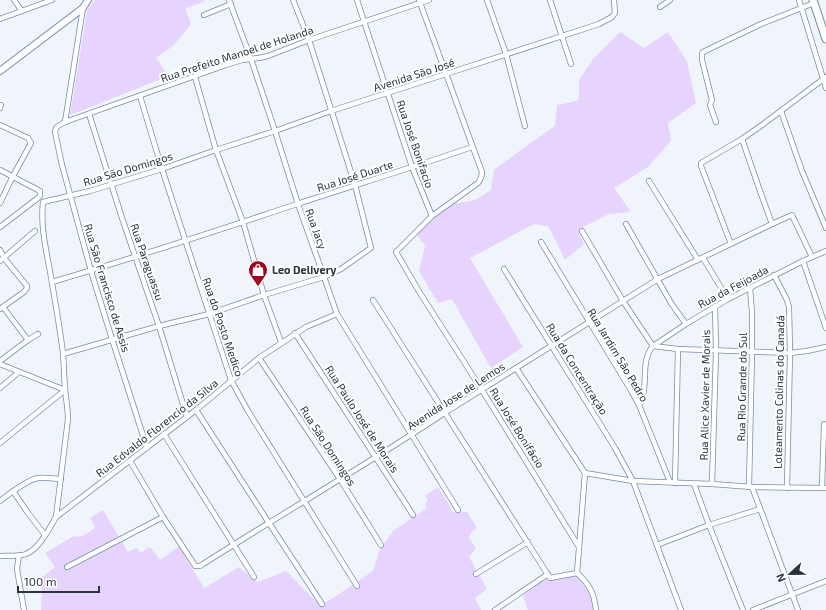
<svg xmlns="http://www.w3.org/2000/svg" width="826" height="610" font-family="'Exo 2',sans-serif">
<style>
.green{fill:#e6d4fe}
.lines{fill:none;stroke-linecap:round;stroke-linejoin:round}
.street-casing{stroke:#758da7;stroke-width:6}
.secondary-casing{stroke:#758da7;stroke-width:8}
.primary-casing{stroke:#758da7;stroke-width:9}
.street{stroke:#fff;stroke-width:4.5}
.secondary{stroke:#fff;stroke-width:6}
.primary{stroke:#fff;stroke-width:7}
.labels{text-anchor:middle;stroke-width:4;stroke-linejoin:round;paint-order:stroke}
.street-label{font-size:11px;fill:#29333e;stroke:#fff}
.poi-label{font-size:11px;font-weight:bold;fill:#29333e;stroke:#fff;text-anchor:start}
</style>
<rect width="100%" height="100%" fill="#f0f5fb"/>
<g class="green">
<path d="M95 0H204L205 2 185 8 191 24 173 46 156 58 169 76 70 115 87 11Z"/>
<path d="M620 32 644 48 668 32 687 61 696 103 668 123 671 141 648 167 614 188 631 212 609 214 583 227 579 233 584 244 565 260 548 226 534 224 470 258 523 347 491 368 452 299 438 303 419 271 425 246 416 233 452 204 475 200 491 190 494 170 522 149 555 126 557 105 567 103 579 100V80L594 58Z"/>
<path d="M438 487 450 506 452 512H467L477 528 471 533 469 538 476 548 469 557 487 589 475 598 481 610H41L42 585 41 578 55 567 45 553 74 536 77 537 84 535 95 528 90 518 103 510 128 552 137 548 140 553 150 547 160 560 179 546 204 588 239 567 258 582 286 571 321 606 373 571 379 551 393 531 427 508 425 504 428 501 425 496Z"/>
<path d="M576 576C584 586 595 597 593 610H528L523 596 539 583 546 580Z"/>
</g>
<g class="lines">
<defs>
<g id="street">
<path d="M14 0 22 11"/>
<path d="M229 0 251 59 275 131 298 204 324 277 337 314 458 510"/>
<path d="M357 0 412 167 432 216"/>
<path d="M419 0 482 172C482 177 481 179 478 183L432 216 396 252 420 293 482 390 579 547"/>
<path d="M487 0 506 54 525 126"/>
<path d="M550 0 571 64"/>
<path d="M799 0 826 88"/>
<path d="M660 7 670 0"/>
<path d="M204 15 231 4"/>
<path d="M0 19 52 0"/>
<path d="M195 77 216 150 243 222 264 295 281 342"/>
<path d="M140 96 162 169 231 380 248 411 357 586"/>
<path d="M0 108 1 105"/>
<path d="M781 111 802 171 826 228"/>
<path d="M89 114 122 218 159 326 187 417"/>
<path d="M65 122 83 8"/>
<path d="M716 122 710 105 712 100 702 60V54L703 52 761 24 814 3"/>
<path d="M0 125 28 138 31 143 13 176 0 203"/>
<path d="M742 139 760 191 772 224"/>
<path d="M0 170 40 191V196L38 198 0 227"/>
<path d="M649 181 698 260"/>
<path d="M626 224 671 303 686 324"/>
<path d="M582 231 623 301 653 346"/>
<path d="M541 242 632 392 639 405 670 482"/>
<path d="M731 244 701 166V163L742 139 762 125 826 77"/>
<path d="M0 250 4 258 27 286V288L24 292 0 309"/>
<path d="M703 258 728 299"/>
<path d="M0 261 35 231"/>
<path d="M803 261 826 328"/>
<path d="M504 269 615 448 633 481 681 610"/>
<path d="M774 275 787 300 789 307 790 353 787 488"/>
<path d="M52 282C134 258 216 231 297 204 355 185 414 167 472 147"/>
<path d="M373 300 550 578 577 573"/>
<path d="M3 307 28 340"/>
<path d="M295 333 413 515"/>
<path d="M653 346 678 349 790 353 807 351 826 347"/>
<path d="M63 354 159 326 209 314 264 295 324 277 341 269 371 248 355 185 309 40 293 0"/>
<path d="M259 358 340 479 381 545"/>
<path d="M0 361 28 340 38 334"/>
<path d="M0 364 65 390"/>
<path d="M516 368 585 473"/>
<path d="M0 388 19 372"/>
<path d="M639 405C650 388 639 362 653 346L686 324 728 299 803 261 826 251"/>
<path d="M196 410 269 523 322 604"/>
<path d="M164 434 254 577"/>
<path d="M0 443 65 390"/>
<path d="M147 448 112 339 91 271 62 165 55 132 56 128 58 126 65 122 226 65 242 60 259 58 268 56 309 40 429 0"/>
<path d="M130 461 163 517 194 564 195 566H200C281 514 365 466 446 412L658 279 772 224 792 215 812 257"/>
<path d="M585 473 633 481 712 484 752 487 826 488"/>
<path d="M675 483 678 349"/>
<path d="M694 484 709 525 743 610"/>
<path d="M712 484 716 351 715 306"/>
<path d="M749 487 752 352V312L750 288"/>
<path d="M752 487 798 610"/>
<path d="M822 488 824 424"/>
<path d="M13 491 28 513 45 535"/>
<path d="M0 501C9 494 27 480 38 478 45 477 53 479 61 479"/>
<path d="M56 517 68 419C68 409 66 400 65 389 64 377 64 365 63 353 60 330 56 306 52 283 48 257 40 230 43 202L90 191 162 169 216 150 275 131 331 111 446 74 599 24 612 17 615 13 614 0"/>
<path d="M657 545 709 525 760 509"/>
<path d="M19 555 17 569 24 610"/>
<path d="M0 556C8 555 18 557 26 554 39 549 49 529 56 517L196 410 259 358 306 327 337 314"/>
<path d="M67 567 163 517"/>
<path d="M577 573 585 473"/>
<path d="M577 573C590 585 594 593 596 610"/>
<path d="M476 574 528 542"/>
<path d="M495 610 548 574"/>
<path d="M753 610 826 581"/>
</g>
<path id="secondary" d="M0 71 83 8 88 0"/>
<path id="primary" d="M813 0 826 39"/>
</defs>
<use href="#street" class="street-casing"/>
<use href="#secondary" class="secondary-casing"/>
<use href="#primary" class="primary-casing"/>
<use href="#street" class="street"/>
<use href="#secondary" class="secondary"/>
<use href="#primary" class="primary"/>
</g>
<defs>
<symbol id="shop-pin" viewBox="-11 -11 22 30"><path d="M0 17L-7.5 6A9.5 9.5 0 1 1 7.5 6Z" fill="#a2041b" stroke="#fff"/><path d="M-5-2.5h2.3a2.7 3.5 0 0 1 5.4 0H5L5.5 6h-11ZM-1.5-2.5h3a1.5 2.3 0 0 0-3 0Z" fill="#fff"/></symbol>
</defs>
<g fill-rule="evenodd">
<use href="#shop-pin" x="247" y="259" width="22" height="30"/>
</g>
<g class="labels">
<g class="street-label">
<text transform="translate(237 54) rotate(-18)" y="4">Rua Prefeito Manoel de Holanda</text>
<text transform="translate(414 75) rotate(-18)" y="4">Avenida São José</text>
<text transform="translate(415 144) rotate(71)" y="4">Rua José Bonifacio</text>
<text transform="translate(128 169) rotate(-17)" y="4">Rua São Domingos</text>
<text transform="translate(355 176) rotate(-18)" y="4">Rua José Duarte</text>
<text transform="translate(316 229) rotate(70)" y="4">Rua Jacy</text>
<text transform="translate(147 262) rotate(71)" y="4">Rua Paraguassu</text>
<text transform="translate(733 287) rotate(-28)" y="4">Rua da Feijoada</text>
<text transform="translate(107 288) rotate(73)" y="4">Rua São Francisco de Assis</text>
<text transform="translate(223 327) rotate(71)" y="4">Rua do Posto Medico</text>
<text transform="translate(618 355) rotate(59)" y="4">Rua Jardim São Pedro</text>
<text transform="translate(577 369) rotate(58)" y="4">Rua da Concentração</text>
<text transform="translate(742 387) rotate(-89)" y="4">Rua Rio Grande do Sul</text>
<text transform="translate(779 392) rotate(-89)" y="4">Loteamento Colinas do Canadá</text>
<text transform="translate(705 395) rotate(-89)" y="4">Rua Alice Xavier de Morais</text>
<text transform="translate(456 396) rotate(-33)" y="4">Avenida Jose de Lemos</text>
<text transform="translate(362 419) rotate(57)" y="4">Rua Paulo José de Morais</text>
<text transform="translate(157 428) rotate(-38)" y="4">Rua Edvaldo Florencio da Silva</text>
<text transform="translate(517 428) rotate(58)" y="4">Rua José Bonifácio</text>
<text transform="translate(328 446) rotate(57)" y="4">Rua São Domingos</text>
</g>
<g class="poi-label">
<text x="272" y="274">Leo Delivery</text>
</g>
</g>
<g transform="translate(790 574) rotate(248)" stroke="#ffffff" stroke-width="3" paint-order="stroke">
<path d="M0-3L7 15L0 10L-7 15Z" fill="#29333e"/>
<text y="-6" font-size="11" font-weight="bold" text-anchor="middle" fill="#29333e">N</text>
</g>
<path d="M18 586v6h81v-6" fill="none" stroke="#29333e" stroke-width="2"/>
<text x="24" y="586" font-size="12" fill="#29333e" stroke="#ffffff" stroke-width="3" paint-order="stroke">100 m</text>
</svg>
